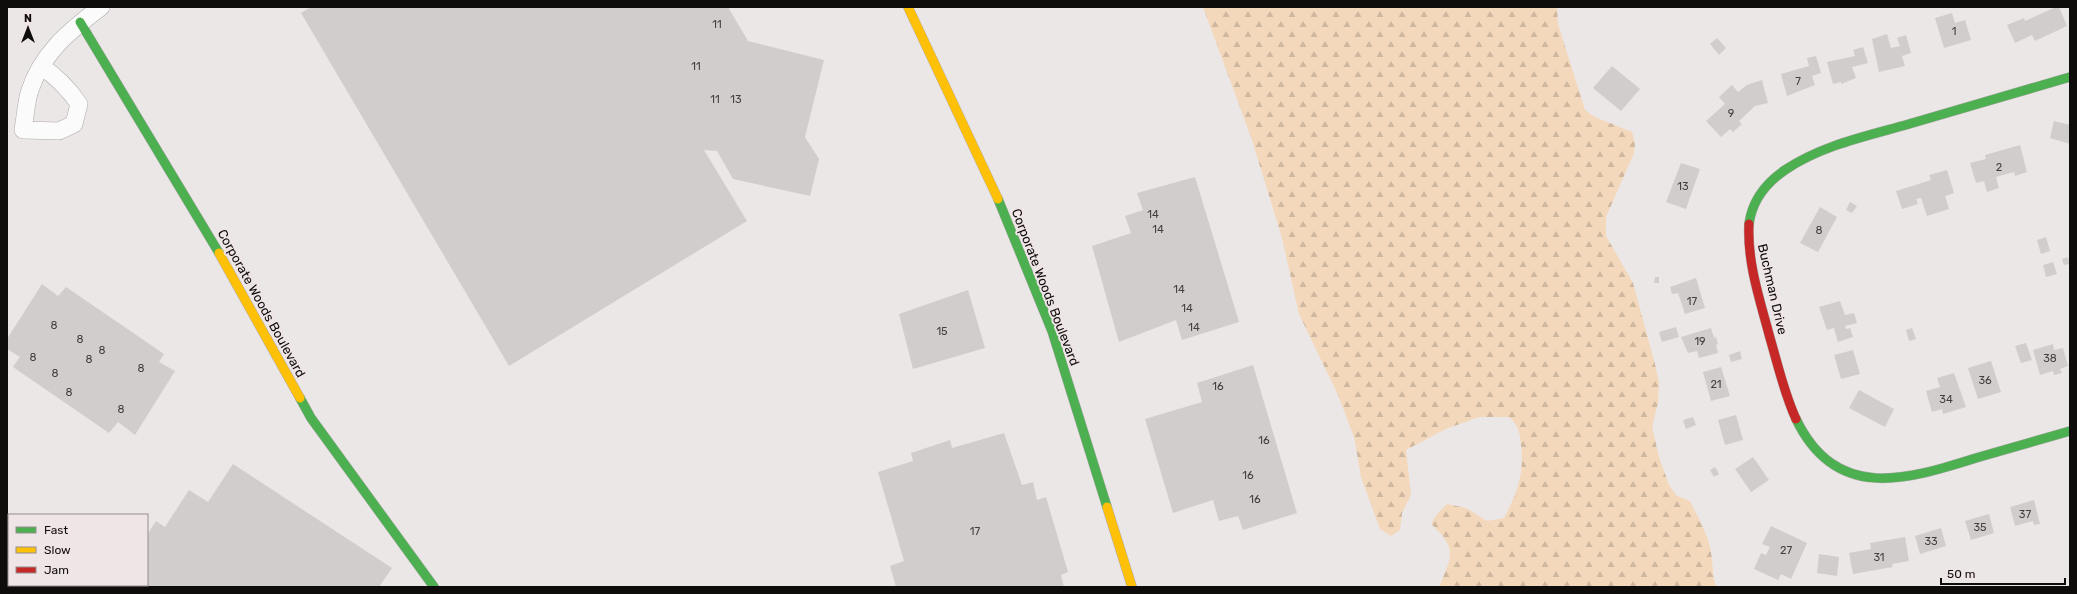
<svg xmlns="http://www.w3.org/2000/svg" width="2077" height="594" font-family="Rubik,sans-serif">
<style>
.forest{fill:url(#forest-firs)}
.building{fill:#d2cdcd}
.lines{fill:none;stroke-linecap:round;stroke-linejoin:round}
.street-casing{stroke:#afaaab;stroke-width:18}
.fast-casing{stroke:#afaaab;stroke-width:10}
.slow-casing{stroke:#afaaab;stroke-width:10}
.jam-casing{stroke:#afaaab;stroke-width:10}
.street{stroke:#fcfbfb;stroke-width:17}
.fast{stroke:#4caf50;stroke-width:9}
.slow{stroke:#ffc107;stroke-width:9}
.jam{stroke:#c62828;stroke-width:9}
.labels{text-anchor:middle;stroke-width:4;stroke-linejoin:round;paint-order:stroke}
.number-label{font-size:11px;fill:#433f3f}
.street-label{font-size:13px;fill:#0f0c0c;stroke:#efe4e6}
</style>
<defs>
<pattern id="forest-firs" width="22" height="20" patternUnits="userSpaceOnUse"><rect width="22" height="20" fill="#f3d8bb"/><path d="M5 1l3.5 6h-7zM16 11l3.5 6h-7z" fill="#cfb8a0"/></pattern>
</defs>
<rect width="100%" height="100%" fill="#ece7e7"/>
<path class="forest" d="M1203 7H1557L1558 24 1585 110 1595 117 1632 132 1635 143 1634 153 1606 217V236L1633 283 1655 364 1659 383 1658 403 1652 427 1659 457 1669 485 1677 496 1690 501C1697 515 1706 531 1710 547 1713 560 1712 574 1716 587H1439C1451 557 1459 549 1431 524L1437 514 1447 504 1466 508 1487 521 1504 518C1518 491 1524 475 1521 445 1520 433 1519 426 1509 417H1479L1446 429 1406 450 1411 495 1402 513 1400 530 1391 536 1380 529 1361 477 1354 437 1338 395 1299 314 1282 238 1252 140Z"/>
<g class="building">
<path d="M311 7H728L748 41 824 60 805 137 819 159 810 196 733 179 717 151 704 150 747 221 509 366 301 13Z"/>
<path d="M2056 7H2059L2067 26 2035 41 2032 35 2015 43 2007 25 2024 18 2025 21Z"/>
<path d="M1952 13 1955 23 1965 20 1971 40 1944 48 1935 18Z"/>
<path d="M1887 34 1891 48 1900 46 1897 38 1906 35 1911 53 1902 56 1905 66 1879 72 1872 39Z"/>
<path d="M1717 38 1726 48 1719 55 1710 44Z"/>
<path d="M1863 47 1868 63 1852 67 1856 78 1841 84V82L1833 84 1827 62 1855 56 1853 50Z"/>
<path d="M1816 56 1821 73 1812 76 1815 85 1787 96 1781 74 1809 66 1807 58Z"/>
<path d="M1612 66 1640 89 1621 111 1593 88Z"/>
<path d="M1762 80 1768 103 1755 106 1739 121 1742 124 1733 132 1730 129 1721 137 1706 121 1725 104 1719 97 1732 85 1738 92 1747 85Z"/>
<path d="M2054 121 2070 125V144L2050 138Z"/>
<path d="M2020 145 2027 172 2015 176 2014 172 1996 177 1999 188 1987 192 1984 181 1976 183 1970 163 1986 159 1985 155Z"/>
<path d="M1681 163 1700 169 1686 209 1666 202Z"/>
<path d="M1947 170 1954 193 1945 196 1949 209 1927 216 1921 198 1916 199 1918 204 1902 209 1896 191 1931 180 1929 175Z"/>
<path d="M1195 177 1239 322 1182 340 1176 320 1119 342 1092 246 1131 233 1125 216 1143 210 1137 193Z"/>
<path d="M1850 202 1857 206 1852 213 1846 210Z"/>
<path d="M1820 207 1837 217 1818 252 1800 243Z"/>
<path d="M2046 237 2050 251 2041 254 2037 240Z"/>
<path d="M2068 257 2069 264 2064 265 2062 259Z"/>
<path d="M2053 262 2057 274 2046 277 2043 265Z"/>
<path d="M1655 277H1659V283H1654Z"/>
<path d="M1696 278 1705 308 1685 314 1678 293 1672 294 1670 287Z"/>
<path d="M42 284 58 296 66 287 164 354 159 362 175 371 135 435 118 422 109 433 13 367 20 357 7 349V339Z"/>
<path d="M968 290 985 348 913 369 899 314Z"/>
<path d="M1840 301 1845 315 1854 313 1857 323 1845 326 1846 329 1850 328 1853 337 1838 342 1834 328 1827 330 1819 307Z"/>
<path d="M1676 327 1679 337 1662 342 1659 332Z"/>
<path d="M1711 328 1714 338 1716 337 1718 344 1716 345 1718 353 1699 358 1697 351 1688 353 1681 337Z"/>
<path d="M1912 328 1916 339 1909 341 1906 330Z"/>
<path d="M2026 343 2032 360 2021 363 2015 346Z"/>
<path d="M2053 344 2054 350 2063 348 2068 366 2060 369 2062 373 2054 375 2053 371 2040 375 2033 350Z"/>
<path d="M1853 350 1860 374 1841 379 1834 355Z"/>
<path d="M1740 351 1742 359 1731 362 1729 355Z"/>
<path d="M1991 361 2001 392 1978 399 1968 368Z"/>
<path d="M1253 365 1297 513 1243 530 1238 516 1219 521 1213 500 1173 513 1145 419 1202 402 1197 383Z"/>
<path d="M1721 367 1730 396 1711 401 1703 372Z"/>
<path d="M1954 373 1966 407 1943 414 1942 409 1932 412 1926 391 1940 387 1937 378Z"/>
<path d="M1859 390 1894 409 1885 427 1849 408Z"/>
<path d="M1736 415 1743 440 1725 445 1718 420Z"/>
<path d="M1693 417 1696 425 1686 429 1683 420Z"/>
<path d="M1004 433 1022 485 1033 482 1037 500 1046 497 1068 572 1061 575 1064 587H896L890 566 904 561 878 472 913 461 911 453 950 440 952 448Z"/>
<path d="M1753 457 1769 480 1751 492 1735 469Z"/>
<path d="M233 464 392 568 379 587H113L114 585H147V535L156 521 165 527 189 490 208 502Z"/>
<path d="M1715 467 1719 474 1714 477 1710 470Z"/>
<path d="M2034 500 2040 524 2034 525 2033 521 2015 526 2010 507Z"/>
<path d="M1989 514 1994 533 1971 540 1965 521Z"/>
<path d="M1771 526 1807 543 1791 579 1781 574 1778 580 1754 569 1761 553 1766 555 1770 547 1762 544Z"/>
<path d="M1941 528 1946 546 1920 554 1915 536Z"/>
<path d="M1905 537 1909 561 1892 564 1893 567 1853 574 1849 553 1871 549 1870 543Z"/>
<path d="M1819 554 1839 557 1837 576 1817 573Z"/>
</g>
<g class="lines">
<defs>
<path id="street" d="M41 66C57 77 68 88 79 104L74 124 59 131 23 130C25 118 26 105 29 93 41 54 69 31 101 7"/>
<g id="fast">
<path d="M80 22 219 253"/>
<path d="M998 199 1052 331 1107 507"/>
<path d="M1749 224C1752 201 1766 183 1785 170 1822 145 1867 136 1909 124 1963 108 2016 93 2070 77"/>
<path d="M300 398 311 418 434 587"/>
<path d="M1796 419C1836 502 1906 480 1976 458 2007 449 2039 440 2070 431"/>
</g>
<g id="slow">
<path d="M908 7 998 199"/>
<path d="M219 253 300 398"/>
<path d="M1107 507 1132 587"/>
</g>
<path id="jam" d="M1749 224C1747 263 1760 300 1770 338 1778 365 1784 393 1796 419"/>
</defs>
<use href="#street" class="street-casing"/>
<use href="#fast" class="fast-casing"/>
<use href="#slow" class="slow-casing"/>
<use href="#jam" class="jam-casing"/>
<use href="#street" class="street"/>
<use href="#fast" class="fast"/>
<use href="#slow" class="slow"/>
<use href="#jam" class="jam"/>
</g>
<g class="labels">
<g class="number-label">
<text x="717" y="28">11</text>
<text x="1954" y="35">1</text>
<text x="696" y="70">11</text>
<text x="1798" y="85">7</text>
<text x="715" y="103">11</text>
<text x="736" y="103">13</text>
<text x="1731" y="117">9</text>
<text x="1999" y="171">2</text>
<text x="1683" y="190">13</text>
<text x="1153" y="218">14</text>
<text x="1158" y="233">14</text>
<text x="1819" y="234">8</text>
<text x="1179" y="293">14</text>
<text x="1692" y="305">17</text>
<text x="1187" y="312">14</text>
<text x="54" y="329">8</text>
<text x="1194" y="331">14</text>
<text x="942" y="335">15</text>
<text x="80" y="343">8</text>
<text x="1700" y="345">19</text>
<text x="102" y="354">8</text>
<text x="33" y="361">8</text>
<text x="2050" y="362">38</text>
<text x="89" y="363">8</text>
<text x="141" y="372">8</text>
<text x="55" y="377">8</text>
<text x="1985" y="384">36</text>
<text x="1716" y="388">21</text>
<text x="1218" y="390">16</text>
<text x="69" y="396">8</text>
<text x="1946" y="403">34</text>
<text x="121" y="413">8</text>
<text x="1264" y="444">16</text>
<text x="1248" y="479">16</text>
<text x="1255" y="503">16</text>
<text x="2025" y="518">37</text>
<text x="1980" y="531">35</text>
<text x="975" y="535">17</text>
<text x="1931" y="545">33</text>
<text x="1786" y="554">27</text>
<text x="1879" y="561">31</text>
</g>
<g class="street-label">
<text transform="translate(1046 287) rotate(69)" y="5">Corporate Woods Boulevard</text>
<text transform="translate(1773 289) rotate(77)" y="5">Buchman Drive</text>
<text transform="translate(262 303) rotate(61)" y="5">Corporate Woods Boulevard</text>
</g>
</g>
<rect width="2077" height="594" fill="none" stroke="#0f0c0c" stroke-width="16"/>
<rect x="8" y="514" width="140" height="72" fill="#efe4e6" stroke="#958e8f"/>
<rect x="16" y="527" width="20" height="6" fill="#4caf50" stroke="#958e8f"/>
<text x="44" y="534" font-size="12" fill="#0f0c0c">Fast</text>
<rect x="16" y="547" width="20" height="6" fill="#ffc107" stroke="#958e8f"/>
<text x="44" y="554" font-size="12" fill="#0f0c0c">Slow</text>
<rect x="16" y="567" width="20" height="6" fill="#c62828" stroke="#958e8f"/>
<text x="44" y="574" font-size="12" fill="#0f0c0c">Jam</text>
<g transform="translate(28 28)" stroke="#efe4e6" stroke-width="3" paint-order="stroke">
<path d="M0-3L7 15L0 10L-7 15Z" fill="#0f0c0c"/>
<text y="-6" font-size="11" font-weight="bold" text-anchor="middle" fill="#0f0c0c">N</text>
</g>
<path d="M1941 578v6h124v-6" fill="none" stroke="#0f0c0c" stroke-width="2"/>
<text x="1947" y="578" font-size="12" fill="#0f0c0c" stroke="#efe4e6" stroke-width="3" paint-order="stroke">50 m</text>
</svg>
